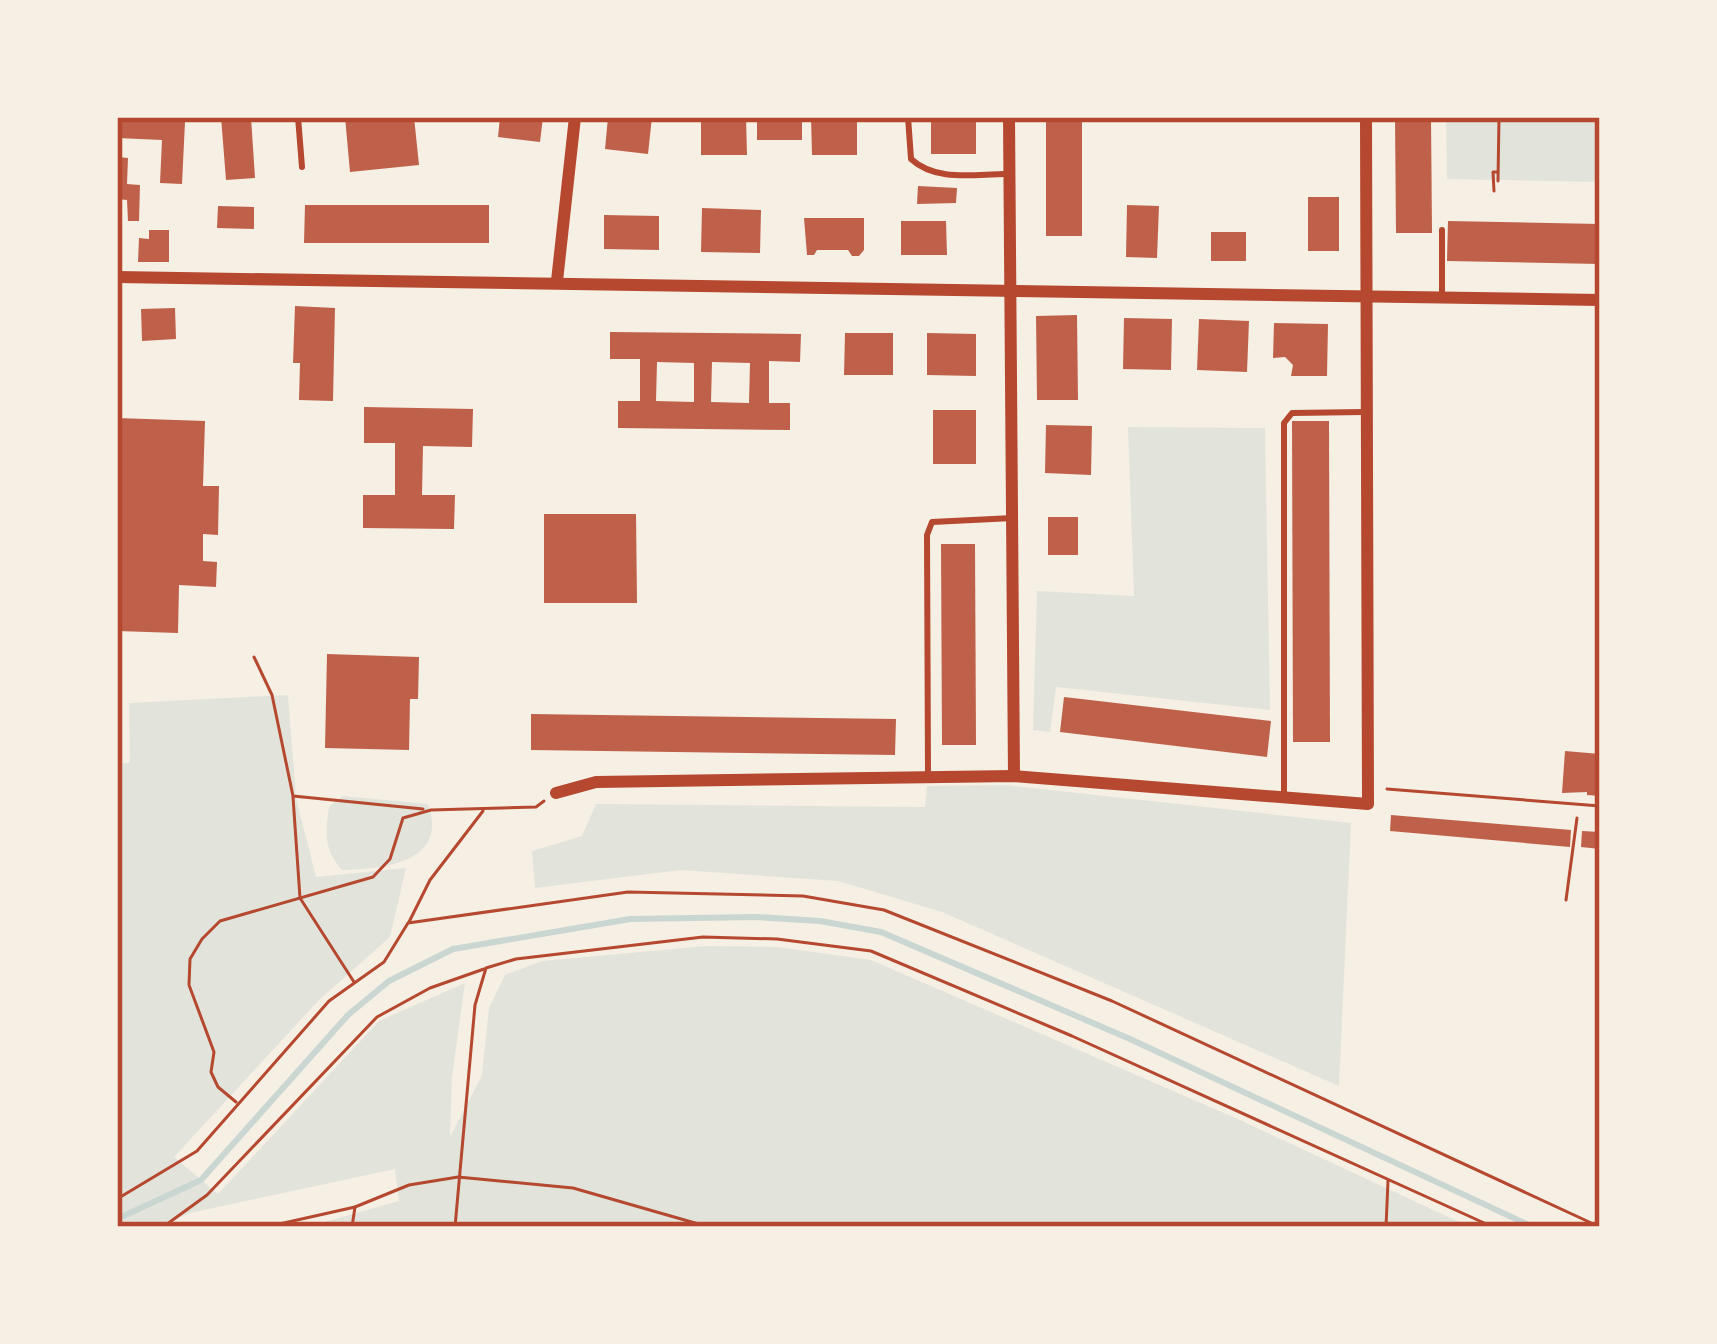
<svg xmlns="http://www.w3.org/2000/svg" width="1717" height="1344" font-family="Rubik,sans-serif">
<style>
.green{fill:#e2e4dc}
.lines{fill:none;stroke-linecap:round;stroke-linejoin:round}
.stream{stroke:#c9d6d2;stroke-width:6}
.building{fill:#bf614a;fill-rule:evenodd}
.path{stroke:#b5482f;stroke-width:3}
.service{stroke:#b5482f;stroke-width:6}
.minor{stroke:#b5482f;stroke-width:12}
.neatline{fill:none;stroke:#b5482f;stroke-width:4.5}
</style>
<rect width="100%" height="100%" fill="#f6efe4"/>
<g class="green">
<path d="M1446 117H1600V182L1447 179Z"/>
<path d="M1128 427 1265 428 1270 710 1056 687 1050 732 1033 730 1037 591 1134 596Z"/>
<path d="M288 695 296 798 316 877 406 868 390 937 319 1000 174 1157 218 1194 379 1021 465 983 452 1077 450 1137 482 1075 489 1008 505 975 542 961 706 946 777 947 871 960 1240 1120 1470 1227H307L399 1201 395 1169 190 1213 157 1227H117V763H130L129 703Z"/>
<path d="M1004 785 1351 823 1339 1086 942 912 838 881 681 870 535 888 532 851 582 836 596 804 925 807 927 786Z"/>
<path d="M343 796 428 804C449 862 385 869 342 870 324 850 325 833 329 807Z"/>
</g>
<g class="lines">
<path class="stream" d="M117 1219 201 1180 348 1015 389 981 453 949 630 919 756 917 820 921 881 932 1130 1039 1533 1227"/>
</g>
<g class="building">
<path d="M117 117 185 122 182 184 160 183 162 140 117 138Z"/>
<path d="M221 117H251L255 178 226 180Z"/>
<path d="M345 117H414L419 165 350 172Z"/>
<path d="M500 117H543L540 142 498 137Z"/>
<path d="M608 117H652L648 154 605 149Z"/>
<path d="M701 117H746L747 155H701Z"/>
<rect x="757" y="117" width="45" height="23"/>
<path d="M811 117H857V155H812Z"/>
<rect x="931" y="117" width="45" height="37"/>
<rect x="1046" y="117" width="36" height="119"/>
<path d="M1395 117H1431L1432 233H1396Z"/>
<path d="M117 157 128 158 127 184 140 185 139 221H128L127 200 117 199Z"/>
<path d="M918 186 957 188 956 203 917 204Z"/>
<rect x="1308" y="197" width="31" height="54"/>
<path d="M305 205H489V243H304Z"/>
<path d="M1127 205 1159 206 1157 258 1126 257Z"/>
<path d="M218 206 254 207V229L217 228Z"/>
<path d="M702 208 761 210 760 253 701 252Z"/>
<path d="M604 215 659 216V250L604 249Z"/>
<path d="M804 218H864V250L859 256H852L848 250H817L814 255H807Z"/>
<path d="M901 221H946L947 255H901Z"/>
<path d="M1448 221 1600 224V264L1447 261Z"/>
<path d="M149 230H169V262H138L139 238 149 239Z"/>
<rect x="1211" y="232" width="35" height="29"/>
<path d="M295 306 335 308 333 401 299 400 300 363H293Z"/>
<path d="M175 308 176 339 142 341 141 309Z"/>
<path d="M1077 315 1078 400H1037L1036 316Z"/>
<path d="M1124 318 1172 319 1171 370 1123 369Z"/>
<path d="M1199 319 1249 321 1247 372 1197 370Z"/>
<path d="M1274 323 1328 324 1327 376H1291L1293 365 1285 357 1273 358Z"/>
<path d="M610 332 801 334 800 362 769 361V403H790V430L618 428V401H640V359H610ZM657 362 694 363V402L656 401ZM712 362 750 363 749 403 711 402Z"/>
<path d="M845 333H893V375H844Z"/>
<path d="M927 333 976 334V376L927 375Z"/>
<path d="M364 407 473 409 472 447 423 446 422 495H455L454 529 363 528V495H395V443H364Z"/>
<rect x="933" y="410" width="43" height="54"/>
<path d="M117 418 205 421 203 486H219L218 535 203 534V561L217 562 216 587 179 585 178 633 117 631Z"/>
<path d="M1292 421H1329L1330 742H1293Z"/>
<path d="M1046 425 1092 426 1091 475 1045 473Z"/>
<path d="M544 514H636L637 603H544Z"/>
<rect x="1048" y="517" width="30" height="38"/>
<path d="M941 544H975L976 745H942Z"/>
<path d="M327 654 419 657 418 699H410L409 750 325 748Z"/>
<path d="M1064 697 1271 721 1267 757 1060 732Z"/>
<path d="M531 714 896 719 895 755 531 750Z"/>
<path d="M1565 751 1600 754V796L1587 795V792L1562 793Z"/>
<path d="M1391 815 1571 830 1570 847 1390 831Z"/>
<path d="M1582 831 1600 832V849L1581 847Z"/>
</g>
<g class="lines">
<g class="path">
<path d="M1498 181 1499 117"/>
<path d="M1494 191 1493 172H1497"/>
<path d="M254 657 272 695 293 796 423 809"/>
<path d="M1387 789 1600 806"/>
<path d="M293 797 300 898 354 982"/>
<path d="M1566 900 1577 818"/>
<path d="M409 922 430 880 483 811"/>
<path d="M236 1102 218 1087 211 1072 214 1052 189 985 190 959 202 939 220 921 373 877 390 859 403 818 431 810 536 807 544 801"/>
<path d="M117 1199 197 1151 329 1001 384 962 408 923 628 892 803 896 884 910 1112 1001 1600 1227"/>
<path d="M163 1227 207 1195 377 1017 430 988 484 969"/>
<path d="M266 1227 355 1207 409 1185 458 1177 573 1188 709 1227"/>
<path d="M352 1227 355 1207"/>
<path d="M455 1227 475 1005 486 968 516 959 703 937 777 939 871 951 1072 1036 1493 1227"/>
<path d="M1386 1227 1388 1181"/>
</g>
<g class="service">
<path d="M298 117 302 167"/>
<path d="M908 117 911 159C936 182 974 174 1006 174"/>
<path d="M1442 297V230"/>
<path d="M928 774 927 535 932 522 1013 518"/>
<path d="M1284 796V423L1292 413 1364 412"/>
</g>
<g class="minor">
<path d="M1009 117 1014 776"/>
<path d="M117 277 1600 300"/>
<path d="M557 281 575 117"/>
<path d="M556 793 596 782 1014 776 1368 804 1366 117"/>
</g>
</g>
<rect width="1717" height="1344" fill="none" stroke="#f6efe4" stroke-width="240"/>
<rect x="120" y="120" width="1477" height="1104" class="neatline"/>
</svg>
